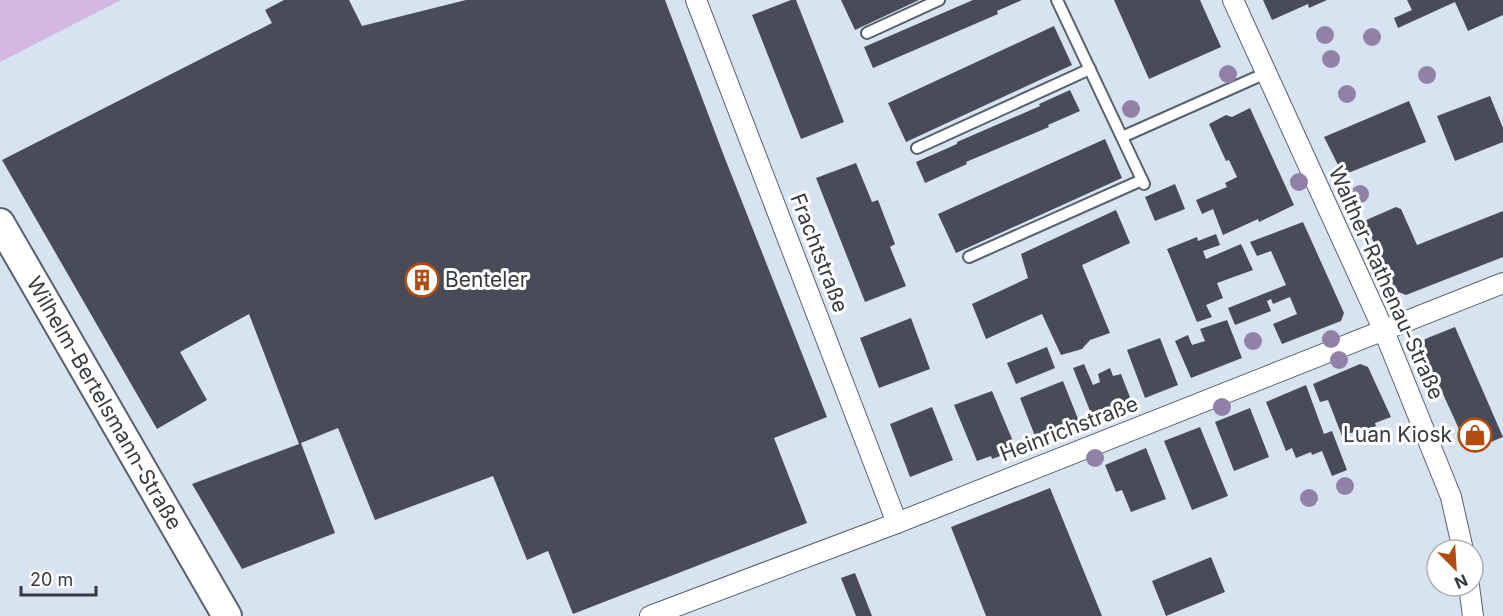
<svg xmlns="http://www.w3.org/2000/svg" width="1503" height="616" font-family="Inter,sans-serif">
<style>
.green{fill:#d5b8e2}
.building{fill:#4a4b59}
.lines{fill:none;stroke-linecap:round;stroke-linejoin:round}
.lane-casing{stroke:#58626e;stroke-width:14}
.street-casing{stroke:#58626e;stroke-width:22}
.secondary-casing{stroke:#58626e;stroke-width:32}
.lane{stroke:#fff;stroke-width:10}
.street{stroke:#fff;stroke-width:20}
.secondary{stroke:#fff;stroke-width:28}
.tree{fill:#9281a7}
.labels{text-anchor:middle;stroke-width:6;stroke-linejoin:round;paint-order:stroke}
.street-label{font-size:21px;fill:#353a3f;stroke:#fff}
.poi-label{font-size:21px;fill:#353a3f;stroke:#fff;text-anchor:start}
</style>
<rect width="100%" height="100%" fill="#d8e3f2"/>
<path class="green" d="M0 0H121L0 62Z"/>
<g class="building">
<path d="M284 0H349L362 26 466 0H665L724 156 827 417 774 438 807 523 573 614 548 551 527 560 493 476 375 520 338 428 301 443 335 533 242 569 192 484 299 444 249 314 180 352 207 400 157 429 2 160 272 23 265 10Z"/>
<path d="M791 0H796L844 122 801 139 752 15Z"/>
<path d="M841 0H919L855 30Z"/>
<path d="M973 0H1022L997 11 998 14 873 68 864 47Z"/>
<path d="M1114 0H1200L1221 47 1149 79Z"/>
<path d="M1263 0H1327L1309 8 1308 4 1272 20Z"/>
<path d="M1407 0H1503V15L1468 31 1455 2 1398 28 1394 18 1412 10Z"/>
<path d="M1054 26 1072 65 906 142 888 103Z"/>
<path d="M1070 90 1080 111 1048 125 1049 127 966 162 967 164 925 183 916 162 957 144V142L1040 106 1039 104Z"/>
<path d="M1490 96 1503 128V142L1455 161 1437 116Z"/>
<path d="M1409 101 1426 142 1343 175 1324 137Z"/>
<path d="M1250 108 1294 205 1259 222 1258 219 1223 235 1213 209 1202 214 1196 200 1227 187 1225 183 1237 177 1229 160 1226 161 1209 124 1226 115 1232 117Z"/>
<path d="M1105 139 1122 178 956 253 938 214Z"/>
<path d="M856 163 872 202 878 200 895 244 890 247 906 286 865 302 816 178Z"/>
<path d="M1175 184 1185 209 1155 221 1145 197Z"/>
<path d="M1396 207 1401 209 1417 245 1503 211V257L1406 295 1396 291 1364 221Z"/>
<path d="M1116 210 1130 243 1082 265 1110 333 1090 340 1082 349 1061 355 1042 314 986 339 972 304 1028 278 1021 254Z"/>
<path d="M1303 222 1344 313 1341 321 1282 344 1273 324 1297 314 1290 297 1273 304 1271 299 1267 301 1271 311 1235 325 1228 308 1286 285 1271 251 1257 256 1250 242Z"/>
<path d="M1216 234 1220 245 1203 251 1206 259 1241 244 1253 270 1217 283 1223 298 1206 305 1212 317 1197 322 1167 249 1197 237 1198 241Z"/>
<path d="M911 318 930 369 879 388 860 338Z"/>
<path d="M1227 320 1242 358 1191 378 1175 341 1188 335 1192 345 1205 341 1200 329Z"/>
<path d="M1455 327 1503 437 1469 451 1422 348 1425 339Z"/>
<path d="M1160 338 1178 385 1145 398 1127 350Z"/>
<path d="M1047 347 1055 368 1016 384 1007 363Z"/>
<path d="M1084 364 1093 385 1100 382 1098 374 1110 368 1113 376 1121 374 1131 400 1117 406 1119 409 1107 413 1106 410 1092 416 1073 368Z"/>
<path d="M1360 364 1368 367 1391 417 1375 423 1376 426 1355 435 1354 432 1342 436 1328 400 1320 402 1313 384Z"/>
<path d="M1063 381 1080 424 1037 441 1020 398Z"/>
<path d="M1306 385 1324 434 1332 431 1347 470 1332 476 1322 451 1312 455 1311 452 1296 458 1292 448 1286 451 1266 402Z"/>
<path d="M992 391 1015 446 1001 452 1003 455 992 459 991 456 977 461 954 405Z"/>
<path d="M932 407 953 460 910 477 890 424Z"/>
<path d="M1250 408 1269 457 1234 471 1215 422Z"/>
<path d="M1200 427 1228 496 1192 510 1164 441Z"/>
<path d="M1146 448 1166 499 1131 512 1122 490 1116 492 1105 465Z"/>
<path d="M1050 488 1102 616H986L951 527Z"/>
<path d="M1211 557 1225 592 1166 616 1152 581Z"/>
<path d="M855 573 872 616H856L841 578Z"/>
</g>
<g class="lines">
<defs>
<g id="lane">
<path d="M1057 0 1144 184"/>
<path d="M867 33 939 0"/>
<path d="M1122 137 1266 73"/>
<path d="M917 148 1090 69"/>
<path d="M969 257 1142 180"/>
</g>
<g id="street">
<path d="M696 0 897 523"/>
<path d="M1233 0 1384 331 1451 497 1463 550"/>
<path d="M1469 586 1473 616"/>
<path d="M650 616 897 523 1503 283"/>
</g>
<g id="secondary">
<path id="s1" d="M0 223 227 616"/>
</g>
</defs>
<use href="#lane" class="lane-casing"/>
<use href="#street" class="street-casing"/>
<use href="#secondary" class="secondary-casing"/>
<use href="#lane" class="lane"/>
<use href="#street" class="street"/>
<use href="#secondary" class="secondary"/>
</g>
<g class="tree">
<circle cx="1325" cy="35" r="9"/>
<circle cx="1372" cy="37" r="9"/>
<circle cx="1331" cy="59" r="9"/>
<circle cx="1228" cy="74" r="9"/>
<circle cx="1427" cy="75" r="9"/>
<circle cx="1347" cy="94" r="9"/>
<circle cx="1131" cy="109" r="9"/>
<circle cx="1299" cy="182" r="9"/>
<circle cx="1360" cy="194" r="9"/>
<circle cx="1331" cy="339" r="9"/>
<circle cx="1253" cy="341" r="9"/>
<circle cx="1339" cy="360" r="9"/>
<circle cx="1222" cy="407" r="9"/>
<circle cx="1095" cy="458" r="9"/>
<circle cx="1345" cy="486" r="9"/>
<circle cx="1309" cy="498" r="9"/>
</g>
<defs>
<symbol id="building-ring" viewBox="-11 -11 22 22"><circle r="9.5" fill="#fff" stroke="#b04d13" stroke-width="1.5"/><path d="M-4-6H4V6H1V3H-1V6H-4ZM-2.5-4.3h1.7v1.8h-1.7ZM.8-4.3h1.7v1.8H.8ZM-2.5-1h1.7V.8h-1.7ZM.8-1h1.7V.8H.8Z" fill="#b04d13"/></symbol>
<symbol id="shop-ring" viewBox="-11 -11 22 22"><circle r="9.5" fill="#fff" stroke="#b04d13" stroke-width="1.5"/><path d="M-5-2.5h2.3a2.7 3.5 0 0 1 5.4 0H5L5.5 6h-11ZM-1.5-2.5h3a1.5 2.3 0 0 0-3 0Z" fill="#b04d13"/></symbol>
</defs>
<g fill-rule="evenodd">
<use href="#building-ring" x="403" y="261" width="38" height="38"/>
<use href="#shop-ring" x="1456" y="416" width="38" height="38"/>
</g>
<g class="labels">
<g class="street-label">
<text transform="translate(819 253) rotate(69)" y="7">Frachtstraße</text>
<text transform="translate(1386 283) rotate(66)" y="7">Walther-Rathenau-Straße</text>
<text dy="7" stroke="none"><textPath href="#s1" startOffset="208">Wilhelm-Bertelsmann-Straße</textPath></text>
<text transform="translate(1069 429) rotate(-21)" y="7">Heinrichstraße</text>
</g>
<g class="poi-label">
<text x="445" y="287">Benteler</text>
<text x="1452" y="442" text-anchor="end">Luan Kiosk</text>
</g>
</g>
<g transform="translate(1455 568) rotate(156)"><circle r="28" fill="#ffffff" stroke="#aeb0b2" stroke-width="1.5"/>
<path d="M0-4.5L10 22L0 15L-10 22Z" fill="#b04d13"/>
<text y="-9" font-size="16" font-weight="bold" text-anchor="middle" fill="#353a3f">N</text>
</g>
<path d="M21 586v9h75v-9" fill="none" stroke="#353a3f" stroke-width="3"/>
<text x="30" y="586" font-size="18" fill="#353a3f" stroke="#ffffff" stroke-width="4.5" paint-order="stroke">20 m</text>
</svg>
